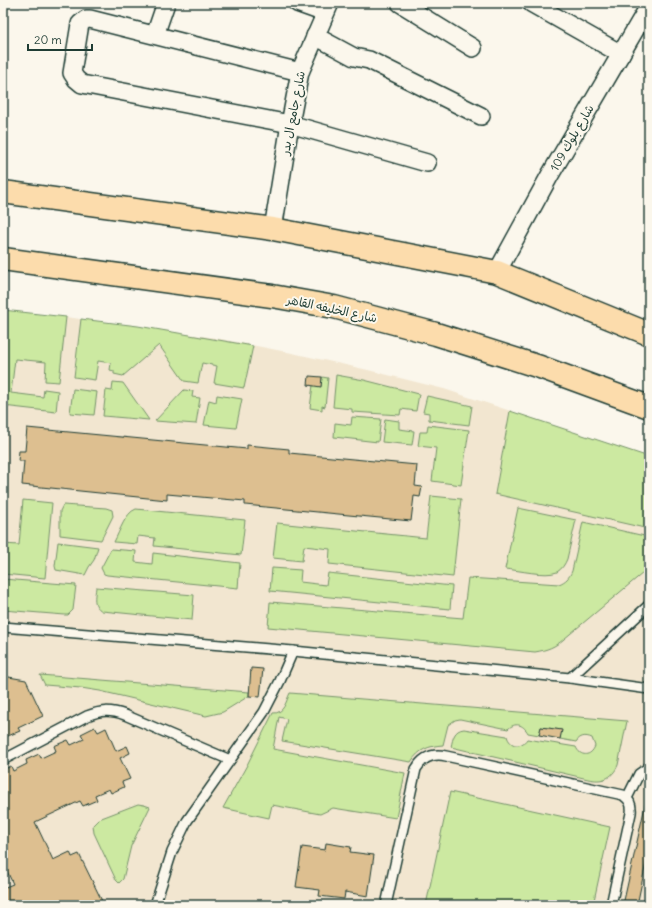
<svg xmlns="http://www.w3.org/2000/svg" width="652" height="908" font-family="Delius,'Playpen Sans Arabic',sans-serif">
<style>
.built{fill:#f2e6d0}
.green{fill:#cce9a1;stroke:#76936a}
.building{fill:#ddbf90;stroke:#1f3d34}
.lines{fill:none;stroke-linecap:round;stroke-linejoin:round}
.service-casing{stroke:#1f3d34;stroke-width:12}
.minor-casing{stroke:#1f3d34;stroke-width:20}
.primary-casing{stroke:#1f3d34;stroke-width:25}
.service{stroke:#fbf7ec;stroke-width:9}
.minor{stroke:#fbf7ec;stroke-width:17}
.primary{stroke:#fcdcac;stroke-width:22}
.labels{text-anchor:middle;stroke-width:4;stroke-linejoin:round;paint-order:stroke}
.street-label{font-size:12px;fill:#1f3d34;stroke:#fbf7ec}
</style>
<rect width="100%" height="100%" fill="#fbf7ec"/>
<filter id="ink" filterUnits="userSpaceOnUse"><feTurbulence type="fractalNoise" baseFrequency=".025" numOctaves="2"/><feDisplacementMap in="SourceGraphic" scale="8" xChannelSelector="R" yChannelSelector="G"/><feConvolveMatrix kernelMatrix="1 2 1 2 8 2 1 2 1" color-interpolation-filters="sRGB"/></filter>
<g filter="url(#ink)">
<path class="built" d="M3 310 66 317 215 338 292 353 368 370 444 389 649 457V905H3Z"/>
<g class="green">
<path d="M3 310 66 317 59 382 45 381 46 362 15 359 11 393 43 397 44 389 58 391 56 412 3 406Z"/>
<path d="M81 319 138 326 253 346 244 388 214 383 217 366 202 363 198 383 184 381 159 345 123 376 114 374V371L110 370 111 363 98 361 95 380 74 377Z"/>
<path d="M336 375 364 380 419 394 416 411 401 409 400 415 352 412V409L333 407Z"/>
<path d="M322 377 328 378 325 407 322 406V410L310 408 313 385 321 386Z"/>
<path d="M113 382 123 383 149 420 103 416 106 390 112 391Z"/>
<path d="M73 389 97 392 94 415 70 413Z"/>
<path d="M184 390 193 391 192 397 200 398 196 424 155 421Z"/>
<path d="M217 395 242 399 236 428 204 425 209 400 216 402Z"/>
<path d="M427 396 472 406 469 425 429 420V413L423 412Z"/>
<path d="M510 411 649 457V529L495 494Z"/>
<path d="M352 417 381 419 378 442 334 437 335 423 351 425Z"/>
<path d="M385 419 399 421V429L414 431 412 445 382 442Z"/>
<path d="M428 425 469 430 461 485 432 481 436 448 418 446 420 432H427Z"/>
<path d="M431 496 461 499 453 577 329 564 330 549 304 546 302 561 273 558 277 523 426 538Z"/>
<path d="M23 500 52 503 45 578 3 574V544L19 545Z"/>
<path d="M63 505 106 508 112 510 113 516 101 540 60 535V511Z"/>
<path d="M518 508 576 520 567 559C565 564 562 569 557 572 546 577 518 570 505 569Z"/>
<path d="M136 509 245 520 241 555 154 546 155 538 138 536 137 544 114 542C120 531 125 513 136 509Z"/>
<path d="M583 522 649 537V568L564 639C555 647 547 650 535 652L268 627 270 602 463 618 468 578 559 584C566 581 569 578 572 571Z"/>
<path d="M58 542 98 547 94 560 89 567 85 575 56 570 55 566Z"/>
<path d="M111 549 136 551 135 562 152 564 153 553 240 563 238 588 107 575 104 574 101 568Z"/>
<path d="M272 568 301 570 300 582 326 585 328 573 452 586 450 609 270 591Z"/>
<path d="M3 579 76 585 73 610 68 615H65L3 610Z"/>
<path d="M96 587 194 595 192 620 102 611C92 605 95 597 96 587Z"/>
<path d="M40 675 249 692V696L223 712 206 716 100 691 81 688 45 685Z"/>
<path d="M290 693 627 721 618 765C612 779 602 782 588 779L451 747C453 738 454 730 464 729L507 736C510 747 521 748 527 739L576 747C580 757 591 757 595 746L592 738C585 735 580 736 576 742L560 739 561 730 541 727 539 735 528 733C523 724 515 722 508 729L460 719 455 720 448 725 443 745C429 746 419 749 411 762L282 741 287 719 279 717 273 749 405 773 396 818 333 808 320 814 272 805 269 818 223 808 247 765 273 713C284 714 286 701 290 693Z"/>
<path d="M450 792 610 827 593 905H426Z"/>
<path d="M138 804 144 805 150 807 131 846 123 879 119 883 116 880 94 833 93 825 99 819Z"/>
</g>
<g class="building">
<path d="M309 376 322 377 321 387 308 385Z"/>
<path d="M27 428 247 449V445L289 449V453L417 465 415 486 422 487 420 497 414 496 411 521 245 505V501L167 494V500L22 485 24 461H18L19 451H25Z"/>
<path d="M251 668 263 669 260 697 249 696Z"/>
<path d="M3 676 26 680 43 716 18 728 20 731 3 738Z"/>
<path d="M95 727 98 732 106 728 116 751 127 746 130 753 120 758 130 779 122 782 124 787 111 793 109 789 95 795 97 800 83 806 80 801 35 822 53 860 70 852 72 857 79 854 103 903 100 905H3V888L13 884 7 871 3 873V770L11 766 13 771 27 764 26 760 39 754 41 758 56 751 54 746 68 740 71 745 84 739 81 734Z"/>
<path d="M541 727 562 730 560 739 539 735Z"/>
<path d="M649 788V849L637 905H623Z"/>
<path d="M326 843 351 847 350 852 374 855 368 896 345 892 344 899 319 896 320 890 296 887 302 847 325 850Z"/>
</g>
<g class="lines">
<defs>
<g id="service">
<path d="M3 627 293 651 570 678 649 689"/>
<path d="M570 678 649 605"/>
<path d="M3 760 87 716C101 710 111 710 125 715L230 760"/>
<path d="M627 798 639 774 649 767"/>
<path d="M155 905 172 852 187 821 264 712 280 681 293 651"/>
<path d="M386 905 416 769C423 757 433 753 446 756L623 795C630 800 632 805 631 813L611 905"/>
</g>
<g id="minor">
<path d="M297 3 325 13"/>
<path d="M400 3 473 48"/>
<path d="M531 3 621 54"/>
<path d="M155 35 166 3"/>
<path d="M315 36 354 57 369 60 481 116"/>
<path d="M300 72 90 19H86L80 24 72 73 76 79 82 84 290 124 427 163"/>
<path d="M273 229 290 124 300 72 330 3"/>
<path d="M497 272 550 175 649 6"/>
</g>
<g id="primary">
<path d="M3 192 273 229 497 272 649 334"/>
<path d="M3 259 272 296 334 307 436 334 540 367 649 407"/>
</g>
</defs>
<use href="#service" class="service-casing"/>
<use href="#minor" class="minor-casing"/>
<use href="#primary" class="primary-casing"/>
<use href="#service" class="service"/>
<use href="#minor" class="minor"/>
<use href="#primary" class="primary"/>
</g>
</g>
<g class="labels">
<g class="street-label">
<text transform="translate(293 113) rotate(-79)" y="4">شارع جامع ال بدر</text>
<text transform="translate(572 138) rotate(-60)" y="4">شارع بلوك 109</text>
<text transform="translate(332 309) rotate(12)" y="4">شارع الخليفه القاهر</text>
</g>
</g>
<rect width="652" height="908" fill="none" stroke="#fbf7ec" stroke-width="16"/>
<rect x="8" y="8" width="636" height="892" fill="none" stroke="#1f3d34" stroke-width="1.5" filter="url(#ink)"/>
<path d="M28 44v6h64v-6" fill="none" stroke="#1f3d34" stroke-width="2"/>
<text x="34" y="44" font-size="12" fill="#1f3d34" stroke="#fbf7ec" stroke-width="3" paint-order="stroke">20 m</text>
</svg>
